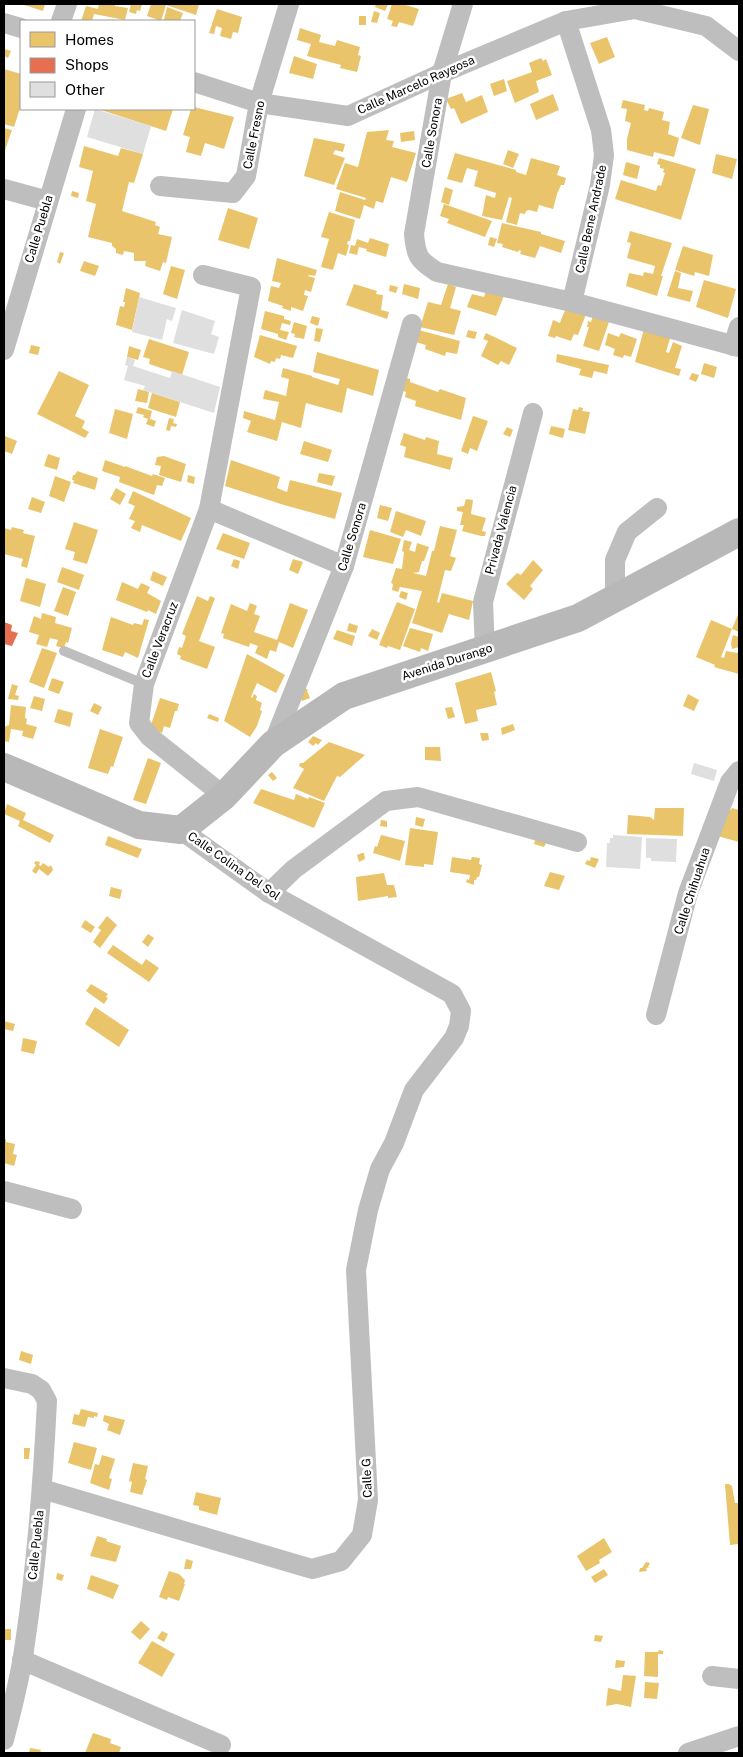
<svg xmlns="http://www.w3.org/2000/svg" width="743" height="1757" font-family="'Public Sans',sans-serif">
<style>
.homes{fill:#e9c46a}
.shops{fill:#e76f51}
.building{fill:#dfdfdf}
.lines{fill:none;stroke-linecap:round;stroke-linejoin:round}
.service{stroke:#bebebe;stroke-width:10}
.minor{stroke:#bebebe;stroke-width:20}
.secondary{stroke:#b8b8b8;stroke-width:28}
.labels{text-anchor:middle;stroke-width:5;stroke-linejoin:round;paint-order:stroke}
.street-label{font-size:12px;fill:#000;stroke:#fff}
</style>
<rect width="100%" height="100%" fill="#fff"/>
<g class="homes">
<path d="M24 4H45L43 11 24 5Z"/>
<path d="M99 4H115V6L128 8 125 20 94 14 92 21H81L86 6 98 9Z"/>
<path d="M131 4H142L140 11 137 10 136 14 129 12Z"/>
<path d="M151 4H199L196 15 166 5 161 21 147 16Z"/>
<path d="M376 4H388L385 11 375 7Z"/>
<path d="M392 4H402L419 9 413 26 399 22 397 27 391 26 393 21 387 19Z"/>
<path d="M167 7 183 13 180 21 164 20Z"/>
<path d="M217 9 242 17 238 33 233 32 231 39 220 36 222 28 216 26 214 34 209 33Z"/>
<path d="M374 11 380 13 377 23 371 22Z"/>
<rect x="359" y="16" width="7" height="9"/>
<path d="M300 28 321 35 319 42 335 46 337 40 360 47 358 55 361 56 357 72 340 68 341 65 307 56 311 44 297 40Z"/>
<path d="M607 37 615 57 599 64 590 43Z"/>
<path d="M5 49 11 51 8 58 4 56Z"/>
<path d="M294 56 317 64 313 79 289 73Z"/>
<path d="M541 58 543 61 546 59 552 75 536 81 539 92 515 103 507 81 532 72 529 63Z"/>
<path d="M4 69 21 74V105L14 127 4 124Z"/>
<path d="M504 79 507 91 494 96 490 84Z"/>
<path d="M462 93 466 102 482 95 488 112 461 124 454 108 451 109 446 99Z"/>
<path d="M553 94 559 110 536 120 530 104Z"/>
<path d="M623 100 645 105 644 110 648 111 649 108 664 112 662 120 670 122 668 134 679 138 674 157 654 152 653 157 627 150V139L631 123 625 121 627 109 621 108Z"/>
<path d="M693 105 709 109 700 145 681 138Z"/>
<path d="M194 107 234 117 224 149 205 143 201 156 186 152 190 137 183 135 191 109H194Z"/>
<path d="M98 109H173L166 131Z"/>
<path d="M4 128 12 130 4 153Z"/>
<path d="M389 130 386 140 394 141 392 147 416 153 407 182 391 177 383 203 376 201 374 209 364 205 360 219 335 211 340 192 365 200 366 198 336 189 345 163 358 167 367 132Z"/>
<path d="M414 131 415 140 401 142 400 133Z"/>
<path d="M314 138 345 144 343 152 335 150 333 154 345 158 334 185 304 176Z"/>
<path d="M84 146 118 156 121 148 143 154 134 183 129 182 122 211 156 222 155 225 160 227 158 234 172 237 166 263 163 262 160 271 145 266 146 261H134V253L124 251 123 255 116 253V249L112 246V243L88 237 96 204 86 201 93 171 79 167Z"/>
<path d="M508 150 519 154 513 168 503 164Z"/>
<path d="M455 153 516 170V172L526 175 531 158 560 166 557 175 566 178 564 185H561L557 194 553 209 539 205 537 212 529 210 526 211 525 214 520 213 517 225 506 222 512 198 509 197 502 220 482 216 486 195 495 198 496 193 474 186 478 171 467 168 462 183 447 179Z"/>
<path d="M716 154 737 159 732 179 712 173Z"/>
<path d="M659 158 696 169 681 220 615 199 621 180 656 191 658 185 661 186 665 173 663 172 664 169 660 168V165L657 164Z"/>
<path d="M626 162 640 166 637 179 623 175Z"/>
<path d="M445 187 453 190 449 205 441 202Z"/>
<path d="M72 191 79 193 78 198 71 196Z"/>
<path d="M444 204 492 221 485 237 447 223 449 219 440 216Z"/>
<path d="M228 208 258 218 249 249 218 240Z"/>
<path d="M329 212 355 220 350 241H348L347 244 349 245 346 256 338 253 333 270 321 267 329 239 321 237Z"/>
<path d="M502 223 541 232V234L565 241 561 253 540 246 535 258 520 254 521 251 519 250 518 252 502 247 503 244 497 243Z"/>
<path d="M630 231 672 243 661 276H663L657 296 626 286 629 273 643 276 644 272 653 274 655 266 627 258 631 243 627 242Z"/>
<path d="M490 237 497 239 494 247 488 245Z"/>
<path d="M370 238 389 244 386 257 366 251 367 249 359 247 357 255 349 253 351 245 355 246 357 239 368 243Z"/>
<path d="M683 246 713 255 709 276 695 272 694 276 675 270Z"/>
<path d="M60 252 64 253 60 264 57 262Z"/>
<path d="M277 258 317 270 315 276 309 275 308 276 315 278 311 292 305 290 304 295 308 296 303 311 291 307V311L282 308 283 306 268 301 271 286 279 288 281 283 272 281Z"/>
<path d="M84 261 99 266 95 276 80 271Z"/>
<path d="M171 266 185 270 177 299 163 294Z"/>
<path d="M675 271 681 273 678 288 693 291 690 302 667 296Z"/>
<path d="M704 280 736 289 728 318 696 307Z"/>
<path d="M354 284 377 291 376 294 383 295 381 310 389 312 387 319 346 305Z"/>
<path d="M404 284 420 288 418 299 402 294Z"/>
<path d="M448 284 456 287 450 308 461 311 454 335 420 327 428 302 441 305Z"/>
<path d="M390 285 398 287 396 293 389 291Z"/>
<path d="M487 287 505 293 496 316 467 307 472 294 484 297Z"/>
<path d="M126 288 140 293 132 330 116 325 120 306 124 307 125 302H123Z"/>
<path d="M568 303 588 309 578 335 574 334 571 341 556 336 555 338 548 336 553 320 560 323 561 320Z"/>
<path d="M265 311 284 316V319L291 321 290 325 282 323 280 330 289 332 286 340 278 337V334L261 329Z"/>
<path d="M594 311 611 316 599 351 583 346 589 327H587L588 321 591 322Z"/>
<path d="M312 316 320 318 318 326 310 323Z"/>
<path d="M294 322 307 326 304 339 294 337 295 334 291 333Z"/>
<path d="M316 328 323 329 320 342 314 341Z"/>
<path d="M415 329 460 341 457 354 446 352 445 356 425 349 426 345 412 341Z"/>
<path d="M644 329 671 335 666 352 669 353 673 342 682 346 675 368 681 369 679 376 635 362Z"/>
<path d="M468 330 477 332 475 339 466 337Z"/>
<path d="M486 333 517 348 509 365 501 361 498 365 481 356 488 341 483 339Z"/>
<path d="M608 333 619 337 621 333 637 339 631 357 624 355 623 358 613 355 615 349 605 345Z"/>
<path d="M260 335 297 346 293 358 281 355 280 359 276 358 275 362 271 361 270 364 254 357Z"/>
<path d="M149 339 189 352 182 375 149 364 150 359 143 357Z"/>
<path d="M31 345 40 347 38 355 29 353Z"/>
<path d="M129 346 141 350 138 360 127 357Z"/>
<path d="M317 352 379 370 373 396 347 388 342 413 306 403 301 428 282 422 277 441 247 432 251 421 243 418 244 411 275 420 279 402 263 399 265 390 286 396 289 379 281 377 283 368 312 376V377L338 385 340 379 313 372Z"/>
<path d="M557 354 609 365 607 374 594 371 592 378 579 375 581 369 556 362Z"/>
<path d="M704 363 717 367 714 378 701 374Z"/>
<path d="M59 371 89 385 75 416 85 421 82 428 89 432 85 438 37 414Z"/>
<path d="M692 373 699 375 696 382 689 379Z"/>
<path d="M403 377 410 379V382L438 392 440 389 466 398 461 420 415 406 416 401 405 397 406 392 400 390Z"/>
<path d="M138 389 149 392 147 403 135 401Z"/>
<path d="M152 393 180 402 176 417 148 408Z"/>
<path d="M138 407 152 411 150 419 156 421 154 427 146 424 148 419 143 417 144 415 136 413Z"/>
<path d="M579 407 583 408 582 411 590 412 585 434 568 430 573 409 578 410Z"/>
<path d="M115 409 133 414 127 439 109 433Z"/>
<path d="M473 416 488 421 477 451 470 448 468 454 461 451Z"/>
<path d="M169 418 174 419 173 423 177 424 176 427 171 426 170 431 166 430Z"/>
<path d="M551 426 565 429 563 438 549 434Z"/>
<path d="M507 427 513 430 510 437 503 434Z"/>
<path d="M404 433 425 440 426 437 439 441 437 454 453 458 450 470 404 457 406 447 400 445Z"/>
<path d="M5 436 17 441 12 454 4 451Z"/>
<path d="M304 441 332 450 328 462 300 454Z"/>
<path d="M48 454 60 458 57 470 44 466Z"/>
<path d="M164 456 186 464 181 482 159 475 161 466 155 465 157 457Z"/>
<path d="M105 460 125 467V466L152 476 153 474 165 478 162 486 157 485 154 495 119 482 120 477 102 471Z"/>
<path d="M231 460 280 477 277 488 287 492 290 480 342 493 335 519 284 505 225 486Z"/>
<path d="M77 471 98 478 95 490 73 483 74 480H72L73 475H75Z"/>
<path d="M319 473 335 476 332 486 317 482Z"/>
<path d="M188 475 195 477 194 484 187 482Z"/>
<path d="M55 476 71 482 64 502 49 496Z"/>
<path d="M116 488 126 494 120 505 110 499Z"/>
<path d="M133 491 191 518 181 541 142 525 140 532 131 528 135 521 129 519 135 506 128 503Z"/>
<path d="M32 497 45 502 41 513 28 509Z"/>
<path d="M466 499 473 500 471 514 486 518 482 531 486 532 485 536H481L462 531 464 525H460L463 512 457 511V507L464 506Z"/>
<path d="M380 505 392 508 388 521 377 518Z"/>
<path d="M396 511 426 521 421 536 406 530 403 537 390 532Z"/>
<path d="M74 522 98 530 87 564 73 560 75 552 65 549Z"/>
<path d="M440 526 457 530 450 556 456 558 451 571 445 570 437 602 439 603 442 593 473 601 469 620 449 614 442 633 412 623 422 591 400 587 398 592 392 590 393 584 391 583 396 568 402 569 404 552 402 551 404 540 412 542 409 550 415 552 417 543 429 547 424 561H422L419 572 413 573 426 576 432 551H434Z"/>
<path d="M12 527 24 530 23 533 35 536 27 568 21 566 23 559 4 554V528L11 530Z"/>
<path d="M370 530 401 539 393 564 363 557Z"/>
<path d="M223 533 250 543 244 559 216 549Z"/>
<path d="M234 559 240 561 238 569 231 566Z"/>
<path d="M293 559 303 562 298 574 289 570Z"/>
<path d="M533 560 543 570 530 586 533 589 524 600 506 584 517 573 521 575Z"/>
<path d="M62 567 84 575 79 590 57 582Z"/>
<path d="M153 571 167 577 163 586 150 580Z"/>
<path d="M26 578 46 584 40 607 20 601Z"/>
<path d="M122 582 138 589 141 583 150 587 147 593 161 601 156 614 148 610 147 612 116 600Z"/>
<path d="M63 587 76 592 68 616 54 611Z"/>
<path d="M401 591 408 593 406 600 399 597Z"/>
<path d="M197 596 208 601 210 596 215 598 199 641 215 647 207 669 180 659 181 656 177 654 179 647 182 648 186 636 182 634Z"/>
<path d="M397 602 415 609 400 650 388 646 387 648 379 645Z"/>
<path d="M250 603 257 606 254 614 260 616 254 632 277 640 290 603 308 610 293 648 279 642 276 652 270 650 267 659 255 653 258 646 250 643 249 647 223 638 224 634 221 633 231 604 247 611Z"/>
<path d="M739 612V632L732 629 721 657 724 658 726 651 738 653 739 649V674L714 667 715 665 696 657 711 620 732 629Z"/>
<path d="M42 613 56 617 55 623 72 628 68 643 66 642 64 648 56 646 58 640 50 638 47 647 36 644 39 635 29 632 34 616 41 619Z"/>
<path d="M111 617 133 625 134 623 142 625 144 619 149 620 138 658 125 652 123 657 102 650Z"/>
<path d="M349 623 358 626 356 633 347 631Z"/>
<path d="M410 628 433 634 428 651 421 648 420 652 403 646Z"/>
<path d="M372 629 380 633 377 640 368 636Z"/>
<path d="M337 630 355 636 352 646 333 639Z"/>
<path d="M733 635 739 637V647L732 649 731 643Z"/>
<path d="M42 648 57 653 44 688 29 682Z"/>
<path d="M247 654 285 675 276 693 257 683 251 697 252 698 254 694 257 696 256 700 262 703 260 710 262 711 257 726 250 737 224 721Z"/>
<path d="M491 672 496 691 494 692 497 705 476 710 478 721 465 724 455 683Z"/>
<path d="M52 678 64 682 59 694 48 690Z"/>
<path d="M12 684 18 686 15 695 19 696 18 700 8 699Z"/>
<path d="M304 687 308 690 307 691 310 698 302 701 300 696Z"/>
<path d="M688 694 699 700 694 711 683 706Z"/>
<path d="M34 696 45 699 42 711 30 708Z"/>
<path d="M160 698 179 704 177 711H175L170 728 164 726 162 733 150 728Z"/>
<path d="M94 703 102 707 98 715 90 711Z"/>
<path d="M11 705 26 707 25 718 27 719 26 724 37 727 33 739 22 736 23 731 11 729 9 742 4 741V727L9 725Z"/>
<path d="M452 707 455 717 448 719 445 708Z"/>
<path d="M58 709 73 713 70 727 54 722Z"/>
<path d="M209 714 219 718 218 722 207 718Z"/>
<path d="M513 724 515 730 502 735 501 728Z"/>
<path d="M100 729 123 737 113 767 111 766 108 774 88 768Z"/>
<path d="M480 733H488L489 740 482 741Z"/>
<path d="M313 736 322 740 318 745 316 743 313 746 308 742Z"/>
<path d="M329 742 365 755 340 777 337 776 324 801 293 788 304 769 299 766 300 763H303Z"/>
<path d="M425 747H440L441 761 425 760Z"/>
<path d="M148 758 161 763 146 804 133 800Z"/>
<path d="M272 772 277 778 273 781 268 775Z"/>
<path d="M261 789 294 800 296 794 308 799 309 797 325 803 314 828 253 803Z"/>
<path d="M7 804 26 813 23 820 54 835 50 843 18 826 20 821 4 814Z"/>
<path d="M655 808H684L683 836 627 834 628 815 650 817 654 820Z"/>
<path d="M732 808 739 810V842L714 835 725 809 731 810Z"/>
<path d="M416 817 425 819 423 827 415 825Z"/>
<path d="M381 820 387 821V827L380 826Z"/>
<path d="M410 828 438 832 433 865 424 864V867L405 865Z"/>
<path d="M537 834 548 839 544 847 534 844Z"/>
<path d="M381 835 405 841 400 861 373 853 375 846 377 847Z"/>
<path d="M108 836 142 849 138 858 105 845Z"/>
<path d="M362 853H364L365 859 359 862 357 855Z"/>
<path d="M452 857 471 860 472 857 480 858 479 864 482 865 479 877H477L476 880H474V885L466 882 467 879 469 880 470 875 450 872Z"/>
<path d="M591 857 599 859 595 868 585 864 587 860 590 861Z"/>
<path d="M36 861 40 862 39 865 41 866 43 863 49 867 50 865 52 867 53 870 48 876 39 869 36 874 32 871 36 865 34 863Z"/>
<path d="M550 872 565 876 559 890 544 886Z"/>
<path d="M384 873 387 885H394L397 897 388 898V896L358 901 356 877Z"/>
<path d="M111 887 122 890 120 899 109 896Z"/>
<path d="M107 916 117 925 100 948 93 942 101 930 98 928Z"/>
<path d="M85 920 95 927 91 933 81 927Z"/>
<path d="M148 934 154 938 148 947 142 942Z"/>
<path d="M113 945 142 965 146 959 159 968 149 982 107 953Z"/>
<path d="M91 984 108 994 106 997 108 998 104 1004 86 991Z"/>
<path d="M95 1007 129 1030 119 1047 85 1024Z"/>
<path d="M4 1021 15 1024 13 1031 4 1029Z"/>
<path d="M23 1038 37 1041 34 1054 21 1051Z"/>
<path d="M4 1139H6V1142L15 1144 13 1154 17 1155 14 1166 4 1163Z"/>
<path d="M21 1351 33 1355 31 1364 19 1360Z"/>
<path d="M81 1409 98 1413 97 1417 94 1416V1418L88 1417 85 1427 72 1424 74 1414 79 1415Z"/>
<path d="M104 1415 125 1420 120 1435 107 1430 109 1424 103 1421Z"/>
<path d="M74 1442 97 1448 91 1470 68 1463Z"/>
<path d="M24 1448H30L29 1459H24Z"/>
<path d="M102 1455 115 1459 109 1478 112 1479 109 1490 90 1483 95 1464 99 1465Z"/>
<path d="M133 1463 148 1466 145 1479 147 1480 142 1495 130 1492 132 1482 129 1481Z"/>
<path d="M725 1484H729L732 1486 735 1503H739V1544L730 1545Z"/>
<path d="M196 1492 221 1498 217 1515 199 1510V1506L193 1505Z"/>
<path d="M97 1536 107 1539 106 1541 121 1546 116 1562 90 1556Z"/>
<path d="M604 1538 612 1552 599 1560 600 1563 586 1571 577 1556Z"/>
<path d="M186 1559 193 1561 191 1569H184Z"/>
<path d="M646 1562 650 1563 648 1567H650L646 1568 647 1571 639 1572 640 1568H642Z"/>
<path d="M604 1569 608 1575 595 1583 591 1577Z"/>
<path d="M169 1571 179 1574 185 1580 184 1584H185L179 1601 168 1597 167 1600 159 1597Z"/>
<path d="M57 1573 64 1575 62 1581 56 1579Z"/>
<path d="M91 1575 119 1585 113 1599 87 1589Z"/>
<path d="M141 1621 150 1629 140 1640 131 1632Z"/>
<rect x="4" y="1629" width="7" height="11"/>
<path d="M162 1631 168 1634 164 1642 157 1638Z"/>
<path d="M595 1635 603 1636 601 1642 594 1641Z"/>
<path d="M152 1641 175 1654 162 1677 138 1663Z"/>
<path d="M659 1650 663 1651V1654H658V1677L644 1676 645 1652H658Z"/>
<path d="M616 1660 625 1661 624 1667 615 1668Z"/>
<path d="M623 1675 636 1676 631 1707 617 1704 606 1706 608 1688 621 1691Z"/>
<path d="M645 1682 659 1683 657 1699 644 1698Z"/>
<path d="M93 1733 111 1739 110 1743 121 1747 119 1753H85Z"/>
<path d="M30 1748 41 1750 40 1753H29Z"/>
</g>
<path class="shops" d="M4 622 12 625 11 631 18 633 12 646 4 644 5 640H4Z"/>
<g class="building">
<path d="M95 109 151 126 143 154 87 137Z"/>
<path d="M139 297 176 308 172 321 167 319 162 340 132 332Z"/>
<path d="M182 310 215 321 211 334 219 337 214 354 173 343Z"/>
<path d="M127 357 135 360 133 366 170 378 172 371 220 387 214 413 143 390 145 386 124 380 128 366 125 365Z"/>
<path d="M694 763 717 770 714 781 691 774Z"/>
<path d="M613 835 642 837 640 869 606 867 607 843H610V838H613Z"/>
<path d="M646 838 677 839 676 862 651 861V858H646Z"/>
</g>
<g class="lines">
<path class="service" d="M64 651 144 684"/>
<g class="minor">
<path d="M463 4 442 73 414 234C416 256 418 260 437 272L572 302 739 347"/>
<path d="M61 21 67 4"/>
<path d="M566 21 601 130 604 155 600 185 572 302"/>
<path d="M4 23 21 28"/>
<path d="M194 82 259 103 348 116 442 73 566 21 635 9 706 26 739 51"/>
<path d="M160 186 233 193 246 176 259 103 289 4"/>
<path d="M4 189 48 201"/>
<path d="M203 275 251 287 209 509 144 684 139 723 150 737 224 796"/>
<path d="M733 346 739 327"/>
<path d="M4 350 76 109"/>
<path d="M209 509 344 566"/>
<path d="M615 598V560L627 532 657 508"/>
<path d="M485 650 483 602 533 413"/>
<path d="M273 744 344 566 412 324"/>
<path d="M269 893 294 869 386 801 418 797 577 842"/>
<path d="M656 1015 688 893 730 782 739 771"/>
<path d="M4 1191 72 1209"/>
<path d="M4 1378 32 1384 41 1390 47 1401C43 1482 37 1563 25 1643 21 1676 12 1708 4 1740"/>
<path d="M42 1489 312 1569 341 1561 362 1535 368 1500 356 1270 368 1210 380 1169 394 1143 414 1090 454 1038 459 1026 461 1011 452 994 269 893 181 830"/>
<path d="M22 1660 221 1745"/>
<path d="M712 1676 739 1679"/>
<path d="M688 1753 739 1736"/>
</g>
<path class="secondary" d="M4 767 139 825 181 830 224 796 273 744 344 696 578 618 739 532"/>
</g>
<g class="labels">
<g class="street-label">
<text transform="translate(416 85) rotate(-24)" y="4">Calle Marcelo Raygosa</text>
<text transform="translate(432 133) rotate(-80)" y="4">Calle Sonora</text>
<text transform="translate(254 135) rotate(-79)" y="4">Calle Fresno</text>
<text transform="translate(591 219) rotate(-78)" y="4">Calle Bene Andrade</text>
<text transform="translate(39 229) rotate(-73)" y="4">Calle Puebla</text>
<text transform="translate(501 530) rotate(-75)" y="4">Privada Valencia</text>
<text transform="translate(352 537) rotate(-73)" y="4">Calle Sonora</text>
<text transform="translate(160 640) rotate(-69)" y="4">Calle Veracruz</text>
<text transform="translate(447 662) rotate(-18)" y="4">Avenida Durango</text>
<text transform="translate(234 866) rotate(35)" y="4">Calle Colina Del Sol</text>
<text transform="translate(692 891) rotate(-72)" y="4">Calle Chihuahua</text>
<text transform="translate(367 1478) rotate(-92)" y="4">Calle G</text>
<text transform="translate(36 1545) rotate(-84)" y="4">Calle Puebla</text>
</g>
</g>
<rect width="743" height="1757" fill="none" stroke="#000000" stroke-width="10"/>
<rect x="20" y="20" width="175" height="90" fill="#ffffff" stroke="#999999"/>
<rect x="30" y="32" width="25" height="15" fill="#e9c46a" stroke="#999999"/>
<text x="65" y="45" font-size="15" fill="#000000">Homes</text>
<rect x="30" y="58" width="25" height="15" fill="#e76f51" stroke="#999999"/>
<text x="65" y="70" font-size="15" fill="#000000">Shops</text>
<rect x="30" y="82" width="25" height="15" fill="#dfdfdf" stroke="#999999"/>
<text x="65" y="95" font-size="15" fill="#000000">Other</text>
</svg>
